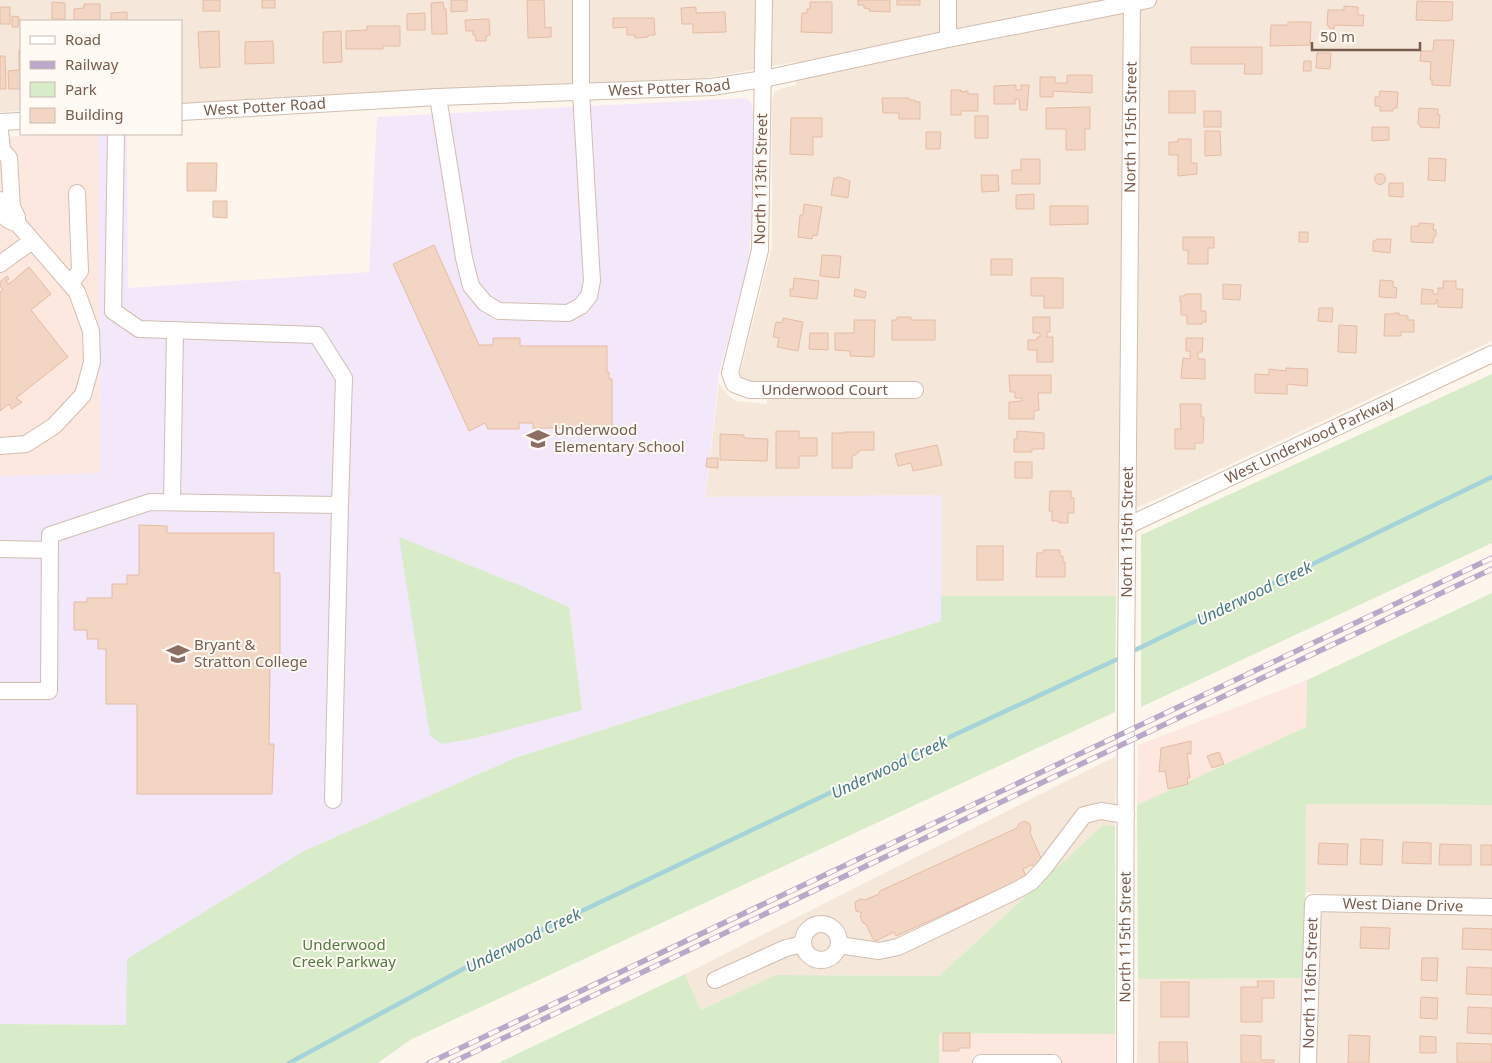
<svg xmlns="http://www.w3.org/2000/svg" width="1492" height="1063" font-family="'Noto Sans',sans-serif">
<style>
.residential{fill:#f5e8da}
.commercial{fill:#fde8e0}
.education{fill:#f3e8fa}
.green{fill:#d8ecc9}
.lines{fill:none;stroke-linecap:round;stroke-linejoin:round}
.stream{stroke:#a5d3da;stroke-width:4.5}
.building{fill:#f3d5c3;stroke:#e6bba3}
.minor-casing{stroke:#d1beb0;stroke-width:18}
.minor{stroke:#fff;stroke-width:16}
.rail-casing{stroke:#b9a8c9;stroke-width:5.5}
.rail{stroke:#fffaf3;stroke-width:4;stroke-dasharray:11;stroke-linecap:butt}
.labels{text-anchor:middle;stroke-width:4;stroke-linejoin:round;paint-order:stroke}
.street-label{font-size:15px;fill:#7a5c4d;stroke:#fffaf3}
.education-label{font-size:15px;fill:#785e54;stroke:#fffaf3;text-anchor:start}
.park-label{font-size:15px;fill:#537a41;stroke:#fffaf3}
.water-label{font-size:16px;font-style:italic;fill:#437c86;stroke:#fffaf3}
</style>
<rect width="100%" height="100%" fill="#fdf6ec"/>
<g class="residential">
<path d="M0 0H1492V341L1157 499 1119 515 1116 596H941L942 495 705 498 719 383 728 395 736 401 767 404V385L749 384 740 378V373L772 246V100L774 93 780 89 796 85V62L701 79 181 103V21H21V111L0 112Z"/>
<path d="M1116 756 1115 826 1103 825 939 976 775 975 701 1010 685 974Z"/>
<path d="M1306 804 1492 805V1063H1137L1138 979 1318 978 1321 894 1305 892Z"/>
</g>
<g class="commercial">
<path d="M77 134H98L100 474 0 476V137Z"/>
<path d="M1307 680 1306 727 1137 805 1138 745Z"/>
<path d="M939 1033 1115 1034V1063H939Z"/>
</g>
<path class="education" d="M747 98 752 104 754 131 751 231 748 263 719 374 705 497 942 495 941 621 515 758 304 851 126 1025 0 1024V476L100 473 98 134H127L128 288 369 272 377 117Z"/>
<g class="green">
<path d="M1492 374V543L1141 707V535Z"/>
<path d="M399 537 519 585 569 607 582 710 476 738 442 744 430 736Z"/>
<path d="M1492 593V805L1306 804 1305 978 1138 979 1137 805 1306 727 1307 680Z"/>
<path d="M941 596H1116L1115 712 410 1040 378 1063H0V1024L126 1025 127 959 304 851 515 758 941 621Z"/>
<path d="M1103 825 1115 826V1034L939 1033V1063H498L685 974 701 1010 775 975 939 976Z"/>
</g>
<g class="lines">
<g class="stream">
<path d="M1129 653 1492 477"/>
<path d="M289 1063 489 955 838 789 1122 657"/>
</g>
</g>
<g class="building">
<rect x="203" y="0" width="17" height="11"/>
<rect x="262" y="0" width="13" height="8"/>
<path d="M451 0H467V11L451 12Z"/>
<path d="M527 0H544L545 28 551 27V37L528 38Z"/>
<path d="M858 0H890V12L869 11 870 9 864 8V5H858Z"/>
<rect x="897" y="0" width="23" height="5"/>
<path d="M1417 1 1453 2 1452 20H1449V21L1416 20Z"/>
<path d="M52 2 65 3V19H52Z"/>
<path d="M443 2 444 9H446L447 34H432L431 3Z"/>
<path d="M810 2H832V33L801 32 802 13H807V9H810Z"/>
<path d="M84 4H100V20H74V9L84 8Z"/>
<path d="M1344 6 1358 7V15H1364L1363 26 1334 25V29L1329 28V26L1327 25 1328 10H1344Z"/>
<rect x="0" y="7" width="10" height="17"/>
<path d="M696 7V13L725 12 726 32 693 33V24H682L681 8Z"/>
<path d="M127 12V21H111V13Z"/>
<path d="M425 13V30H407V14Z"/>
<path d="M12 16 19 17 18 27H12Z"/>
<path d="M613 18H654L655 35H648V37L635 38V35H627V27L613 28Z"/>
<path d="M489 19 490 35 486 36V41H476L475 35H473V31H466L465 20Z"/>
<path d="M1288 22H1311L1310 45 1270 46 1271 25H1288Z"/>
<path d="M367 26H400V46H383V49H346V31L367 30Z"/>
<path d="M219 31 220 67 200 68 198 32Z"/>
<path d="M341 31 342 62 323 63V32Z"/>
<path d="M1434 40H1454L1450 86 1432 85V80H1430L1431 62 1420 61 1421 51H1433Z"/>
<path d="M273 41 274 63 245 64V42Z"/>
<path d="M1191 47H1262V74H1244L1245 64H1191Z"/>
<path d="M19 50H21V89H9L8 71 19 70Z"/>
<path d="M1317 53H1331L1330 69 1316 68Z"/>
<path d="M0 56H5L6 89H0Z"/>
<path d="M1304 61H1311V71H1303Z"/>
<path d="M1067 75H1092V93L1053 91V97H1040V77H1055V83H1067Z"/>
<path d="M1016 85V90H1021V85H1029L1027 110H1020L1019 99H1015V104H994V86Z"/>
<path d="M951 90H961V92L968 91V94H978V111H961V115H951Z"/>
<rect x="1169" y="91" width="26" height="22"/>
<path d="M1380 91 1398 92 1397 108H1393V111H1380V106H1375V97H1379Z"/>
<path d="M882 98H909V100H915V102H920V119H899V113H883Z"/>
<path d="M1090 107V129H1085V150H1066V129H1046V108Z"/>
<path d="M1419 108 1438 109V115H1440L1439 128 1420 127V124H1418Z"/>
<rect x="1204" y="111" width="17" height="16"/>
<rect x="975" y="116" width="13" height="22"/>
<path d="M791 118H822V137H813V155L790 154Z"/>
<path d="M1372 127H1389V140L1372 141Z"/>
<path d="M1205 131H1220L1221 155 1205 156Z"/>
<path d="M926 132H941L940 149H926Z"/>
<path d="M1178 139H1191V163H1197V174L1178 176V155H1169V142H1178Z"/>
<path d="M1429 158 1446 159 1445 181 1428 180Z"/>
<path d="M1021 159H1040V184H1012V170H1021Z"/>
<path d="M187 163H217L216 191H187Z"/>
<circle cx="1380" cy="179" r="5.5"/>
<path d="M981 175H998L999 191 982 192Z"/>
<path d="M839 177 850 181 848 198 831 195 834 178Z"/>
<path d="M1389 183H1403V197L1389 196Z"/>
<path d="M1034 194V209H1016V195Z"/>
<path d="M213 201H227V218L213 217Z"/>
<path d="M804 204 822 207 817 236 813 235 812 239 798 237 800 215H803Z"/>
<path d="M1050 206H1088V224L1050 225Z"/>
<path d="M1419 223 1434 224 1433 230H1436V236H1434L1433 243 1411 242V226H1419Z"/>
<rect x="1299" y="232" width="9" height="10"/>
<path d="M1183 237H1214V248H1208V264H1188V250H1183Z"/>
<path d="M1376 239H1391L1390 253 1373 251V241H1376Z"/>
<path d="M434 245 479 345H493V338H520V346H607V372H609V379H612V428H533V423H519V429H488L485 423 469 431 393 264Z"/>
<path d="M822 255 841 256 839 278 820 276Z"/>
<rect x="991" y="259" width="21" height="16"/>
<path d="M29 267 51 294 31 310 68 357 16 398 22 402 12 409 9 404 0 411V292L3 290 0 286V282L7 276 9 279 6 281 9 284Z"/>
<path d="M794 278 819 281 817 299 790 296V289H793Z"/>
<path d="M1031 278H1063V308H1044V296H1031Z"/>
<path d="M1380 280 1393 281V287L1397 288 1396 298 1379 297Z"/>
<path d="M1443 281H1456V289H1463L1462 308 1438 307V300H1436V304H1421L1422 289 1433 290V294H1438V288H1443Z"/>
<path d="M1223 284 1241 285 1240 300 1223 299Z"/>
<path d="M855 289 866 292 865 298 854 296Z"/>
<path d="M1185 294H1201V311H1206V322H1202V324H1187V315H1181V302H1180V296H1185Z"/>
<path d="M1319 308H1333L1332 322 1318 321Z"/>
<path d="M1394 313H1399V315L1408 316V320H1414V332H1401V336H1384L1385 314H1394Z"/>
<path d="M897 317H911V320H935V340H892V320H897Z"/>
<path d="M1033 317H1050V332H1047V337H1053V362H1037V350H1028V340H1037V337H1040V333H1033Z"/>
<path d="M783 318 803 322 798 351 777 347 779 338 773 337 776 322 782 323Z"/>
<path d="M854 320H875L874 357 850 356V351L835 350V333H854Z"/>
<path d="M1339 325 1357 326 1356 353 1338 352Z"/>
<path d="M810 333H828V350L809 349Z"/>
<path d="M1186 338H1203L1202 352H1198V359H1205V379L1181 378 1183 358 1190 359V351H1186Z"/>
<path d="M1286 368 1308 369 1307 386 1287 384V394L1255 393V374L1269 375V369L1286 371Z"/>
<path d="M1009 375H1051V393H1038L1039 410 1034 411V419H1009V402L1022 401V398H1015V392H1010Z"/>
<path d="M1180 404H1201V417H1204L1203 443H1195V449H1175V429H1181Z"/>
<path d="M776 431H799V438H817V456H799V468H776Z"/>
<path d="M1017 431 1044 433V449H1032V452H1014V439H1017Z"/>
<path d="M844 432H874V450H860L857 454 852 456V468H832V433H844Z"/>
<path d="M720 434 744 435V438L768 439 767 461 720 460Z"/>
<path d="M937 445 942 465 913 471 911 463 898 466 895 454Z"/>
<path d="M707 458H718V468L706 467Z"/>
<rect x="1015" y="462" width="17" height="16"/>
<path d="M1050 491H1071V498H1074V513H1068V523H1059V521H1052V511H1049Z"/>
<path d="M139 525 167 526V533H274V573H280V664H270L269 744H274L272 794H137V704H106V649H98V639H87V630H74V602H87V598H112V584H127V575H139Z"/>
<rect x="977" y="546" width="26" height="34"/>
<path d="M1043 550H1060V556H1063V562H1065V577H1036L1037 553H1043Z"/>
<path d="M1191 741V754L1187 753 1190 778H1187L1188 784 1168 789 1165 771 1159 772 1161 748Z"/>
<path d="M1219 752 1224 764 1212 768 1207 756Z"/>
<path d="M1024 821 1029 823 1031 828 1030 833 1042 860 1041 862 1034 866 1031 865 1023 869 1025 874 1024 878 896 936 894 932 876 941 873 939 866 924 863 923 860 916 862 913 856 911 855 902 861 899 865 900 879 894 880 891 1017 828 1019 824Z"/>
<path d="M1361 839 1383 840 1382 865 1360 864Z"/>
<path d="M1403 842 1431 843V864L1402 863Z"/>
<path d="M1319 843 1348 844 1347 865 1318 864Z"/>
<path d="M1440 844 1471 845V865H1439Z"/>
<rect x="1481" y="845" width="11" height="20"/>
<path d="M1361 927 1390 928 1389 949 1360 948Z"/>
<path d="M1463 928 1492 929V950L1462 949Z"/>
<path d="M1422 958H1438L1437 981 1421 980Z"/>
<path d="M1467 967 1492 968V995L1466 994Z"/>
<path d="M1257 981H1274V998H1262V1022H1241V987H1258Z"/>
<rect x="1161" y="982" width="28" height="35"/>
<path d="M1421 997 1438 998 1437 1019 1420 1018Z"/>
<path d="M1468 1007 1492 1008V1034L1467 1033Z"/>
<path d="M943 1033H970V1048H959V1051H943Z"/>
<path d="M1241 1035 1261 1036V1060H1274V1063H1241Z"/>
<path d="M1349 1035 1370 1036 1369 1063H1348Z"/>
<path d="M1420 1036 1436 1037V1053H1420Z"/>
<path d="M1159 1042H1187L1188 1063H1159Z"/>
<path d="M1457 1043 1492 1044V1063H1457Z"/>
</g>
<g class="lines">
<defs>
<g id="minor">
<path id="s1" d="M764 0 760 250 730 373 734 384 750 390H915"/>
<path d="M948 39V0"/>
<path d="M438 97 464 258 471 286 485 303 499 311 568 313 581 306 589 296 592 281 581 92V0"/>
<path id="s2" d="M181 112 438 97 712 87 764 79 948 39 1148 0"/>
<path d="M0 122 21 121"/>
<path d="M0 131 2 150 9 158 12 207 17 217V223C4 221 1 212 0 200"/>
<path d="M0 264 32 241"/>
<path d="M70 284 80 271 77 193"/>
<path d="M0 446 26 444 54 426 83 395 92 362 91 331 77 292 17 223"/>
<path d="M172 502 175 330"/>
<path id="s3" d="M1127 526 1492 354"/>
<path d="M0 549 49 550"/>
<path d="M0 691H49L50 535 150 502 340 505 344 378 317 335 139 329 113 311 116 134"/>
<path d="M333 800 340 505"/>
<circle cx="821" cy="942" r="18"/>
<path d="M839 945 879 951 898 947 1017 890 1031 882 1044 868 1084 815 1101 811 1126 815"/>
<path d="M715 980 786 948 803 944"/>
<path d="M981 1063H1053"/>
<path id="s4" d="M1125 1063 1126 672 1132 0"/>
<path id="s5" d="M1308 1063 1313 903 1492 907"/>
</g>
</defs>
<use href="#minor" class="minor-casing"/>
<use href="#minor" class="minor"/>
<defs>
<g id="rail">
<path d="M429 1063 1492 558"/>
<path d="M451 1063 1492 569"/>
</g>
</defs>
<use href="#rail" class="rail-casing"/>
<use href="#rail" class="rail"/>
</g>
<defs>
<symbol id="school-bare" viewBox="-9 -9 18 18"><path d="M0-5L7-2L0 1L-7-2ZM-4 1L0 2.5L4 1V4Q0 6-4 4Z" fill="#8d6e63" stroke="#fffaf3" stroke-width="2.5" paint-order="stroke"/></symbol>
<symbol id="university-bare" viewBox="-9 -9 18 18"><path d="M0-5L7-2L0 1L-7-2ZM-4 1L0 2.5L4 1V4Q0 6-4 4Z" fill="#8d6e63" stroke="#fffaf3" stroke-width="2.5" paint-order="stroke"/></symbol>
</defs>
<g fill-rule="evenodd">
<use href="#school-bare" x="522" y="423" width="32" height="32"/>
<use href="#university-bare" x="162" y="638" width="32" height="32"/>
</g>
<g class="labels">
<g class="street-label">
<text dy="5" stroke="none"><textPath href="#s2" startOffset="489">West Potter Road</textPath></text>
<text dy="5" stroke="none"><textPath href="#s2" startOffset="84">West Potter Road</textPath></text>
<text dy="5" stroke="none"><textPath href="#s4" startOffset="936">North 115th Street</textPath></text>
<text transform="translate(761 179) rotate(-89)" y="5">North 113th Street</text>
<text dy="5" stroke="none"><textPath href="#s1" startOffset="480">Underwood Court</textPath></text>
<text dy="5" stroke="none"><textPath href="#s3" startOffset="202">West Underwood Parkway</textPath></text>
<text dy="5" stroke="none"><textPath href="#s4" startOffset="531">North 115th Street</textPath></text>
<text dy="5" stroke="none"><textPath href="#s5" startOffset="250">West Diane Drive</textPath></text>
<text dy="5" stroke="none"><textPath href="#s4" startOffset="126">North 115th Street</textPath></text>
<text dy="5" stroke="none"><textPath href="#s5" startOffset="80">North 116th Street</textPath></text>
</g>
<g class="education-label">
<text x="554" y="435">Underwood<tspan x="554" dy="17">Elementary School</tspan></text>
<text x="194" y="650">Bryant &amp;<tspan x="194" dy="17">Stratton College</tspan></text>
</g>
<g class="park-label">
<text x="344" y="950">Underwood<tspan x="344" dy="17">Creek Parkway</tspan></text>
</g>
<g class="water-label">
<text transform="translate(1254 593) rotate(-26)" y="6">Underwood Creek</text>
<text transform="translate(889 767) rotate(-25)" y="6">Underwood Creek</text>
<text transform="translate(523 940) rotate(-26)" y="6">Underwood Creek</text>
</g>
</g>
<rect x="20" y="20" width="162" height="115" fill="#fffaf3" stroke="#cabbb1"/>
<rect x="30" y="36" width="25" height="8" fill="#ffffff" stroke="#cabbb1"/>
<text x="65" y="45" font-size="15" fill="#7a5c4d">Road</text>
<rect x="30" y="61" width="25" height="8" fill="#b9a8c9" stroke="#cabbb1"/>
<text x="65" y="70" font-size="15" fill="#7a5c4d">Railway</text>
<rect x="30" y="82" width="25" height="15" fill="#d8ecc9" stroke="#cabbb1"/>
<text x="65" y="95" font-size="15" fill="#7a5c4d">Park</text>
<rect x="30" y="108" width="25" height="15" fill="#f3d5c3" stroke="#cabbb1"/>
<text x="65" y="120" font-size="15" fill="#7a5c4d">Building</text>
<path d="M1312 42v8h108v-8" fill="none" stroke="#7a5c4d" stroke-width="2.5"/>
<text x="1320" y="42" font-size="15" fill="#7a5c4d" stroke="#fffaf3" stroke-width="4" paint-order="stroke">50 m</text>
</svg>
